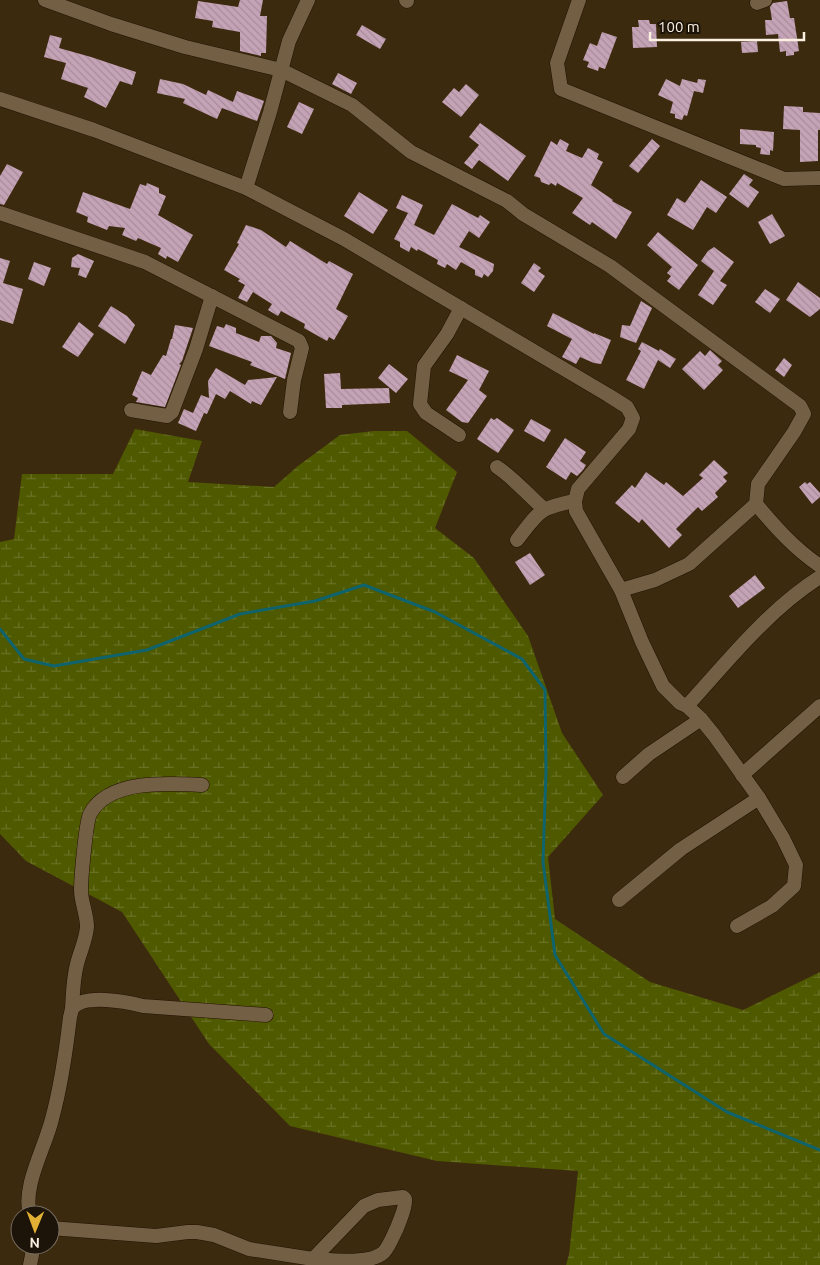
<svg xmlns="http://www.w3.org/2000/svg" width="820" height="1265" font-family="Ubuntu,sans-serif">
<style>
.wetland{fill:url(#wetland-marsh)}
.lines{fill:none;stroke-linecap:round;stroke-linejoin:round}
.stream{stroke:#0f636c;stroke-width:3}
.building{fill:url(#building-back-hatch)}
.minor-casing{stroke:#221200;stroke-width:15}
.minor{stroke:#735f44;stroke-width:14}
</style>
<defs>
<pattern id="wetland-marsh" width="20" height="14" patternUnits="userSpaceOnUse" patternTransform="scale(1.25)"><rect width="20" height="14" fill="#4f5900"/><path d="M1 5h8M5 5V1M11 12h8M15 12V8" fill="none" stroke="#697125"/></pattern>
<pattern id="building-back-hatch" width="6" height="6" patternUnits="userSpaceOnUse" patternTransform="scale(1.25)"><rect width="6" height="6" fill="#c5a3b7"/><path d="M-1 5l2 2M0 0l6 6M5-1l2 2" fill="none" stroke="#a78c9a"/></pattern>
</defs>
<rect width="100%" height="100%" fill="#3c2a0f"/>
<path class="wetland" d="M135 429 202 441 188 482 274 487 298 466 340 435 374 431H407L457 472 435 528 474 558 528 636 562 733 603 795 548 857 555 919 650 982 743 1010 820 972V1265H566L569 1255 578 1171 437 1161 290 1126 209 1044 122 912 26 861 0 834V542L14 539 22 474H113Z"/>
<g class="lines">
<path class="stream" d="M0 629 24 659 54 666 147 650 240 614 315 601 364 585 435 612 522 659 545 690 546 771 543 862 555 955 604 1034 727 1112 820 1150"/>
</g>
<g class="building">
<path d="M240 0H263L260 16H267L266 53H261V56L240 51V32L212 27 213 21 195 18 198 1 238 7Z"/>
<path d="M787 1 790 18H794L799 51 794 52V55L786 56V51L780 52 778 34 766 35 765 20H772L770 7 773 3Z"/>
<path d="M638 20H649L650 24H656L657 47 633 48 632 27H639Z"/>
<path d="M362 25 386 39 380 49 356 35Z"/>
<path d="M602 32 617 37 605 69 599 67 598 71 587 67 589 62 583 60 590 43 597 46Z"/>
<path d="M50 35 62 38 59 48 91 57 136 72 132 85 120 81 106 108 84 97 88 88 61 79 66 63 44 57Z"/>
<path d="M757 41 758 52 742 53 741 42Z"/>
<path d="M338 73 357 83 351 94 332 84Z"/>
<path d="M160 79 183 84 206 95 208 90 233 102 237 91 264 101 257 121 222 108 217 119 183 103 185 99 157 93Z"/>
<path d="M666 79 680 86 682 79 697 83 698 79 706 80 703 93 694 91 687 116 684 115 682 120 675 118V114L670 113 673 102 658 95Z"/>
<path d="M466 84 479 95 461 117 442 102 454 88 459 92Z"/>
<path d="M299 102 314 109 302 134 287 127Z"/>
<path d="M784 106 803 107V112L820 113V130H818V161L800 162V130L783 129Z"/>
<path d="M480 123 526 156 508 181 479 160 472 169 464 163 479 145 469 137Z"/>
<path d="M740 129 774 132 773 151 770 150V155L760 154 761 148 756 147V145L740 144Z"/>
<path d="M560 139 569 144 566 151 582 158 588 148 599 154 597 159 603 162 591 185 613 200 612 201 632 212 616 239 592 222 590 225 572 213 583 198 557 183 556 186 551 183 549 185 541 182 540 178 534 176 551 141 557 145Z"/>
<path d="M652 139 660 146 638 173 629 166Z"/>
<path d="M7 164 23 172 4 205 0 204V176Z"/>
<path d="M744 174 753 180 749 185 759 192 748 208 729 194Z"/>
<path d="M701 180 727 197 716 213 707 207 693 230 667 215 677 198 685 203Z"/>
<path d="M147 183 159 188V193L166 196 158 215 193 235 178 262 167 256 166 259 158 254 161 248 138 238 136 241 122 235 125 228 109 226 107 230 87 222 88 217 76 212 83 192 130 209 140 184 146 186Z"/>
<path d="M359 192 388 210 373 234 344 216Z"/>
<path d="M402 195 423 205 414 225 434 235 452 204 478 218 480 215 490 222 479 238 469 231 459 247 494 264 493 271 488 277 484 274 482 278 475 275V270L461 262 456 270 447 264 445 268 437 264 438 260 418 249 417 251 411 247 409 252 400 247V242L394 239 408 213 396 208Z"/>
<path d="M772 214 785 236 770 244 758 222Z"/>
<path d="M246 225 261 230 286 247 290 241 327 264 329 261 353 274 336 309 348 316 334 340 329 337 327 341 304 328 305 324 281 311 278 316 268 310 272 304 253 292 247 302 238 298 245 285 238 281 240 279 224 270 239 244 237 243Z"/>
<path d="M658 232 698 265 679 290 667 281 671 276 667 273 672 267 647 245Z"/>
<path d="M714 247 734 262 720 281 727 285 713 305 698 295 714 271 701 261 708 251Z"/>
<path d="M78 254 94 261 86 278 78 275 80 268 71 267 72 258Z"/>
<path d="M0 258 10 261 3 283 23 289 13 324 0 320Z"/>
<path d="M34 262 51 268 44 286 28 279Z"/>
<path d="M534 263 541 268 538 271 545 276 534 292 521 283Z"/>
<path d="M798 282 820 298V309L810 317 786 300Z"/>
<path d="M765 289 780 299 770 313 755 302Z"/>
<path d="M641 301 652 308 636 343 620 337 622 325 630 326Z"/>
<path d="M111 306 127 316 135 325 125 344 98 326Z"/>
<path d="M553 313 594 334V333L611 340 601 364 594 363 580 357 576 364 562 357 572 339 547 326Z"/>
<path d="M79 322 94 334 78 357 62 347Z"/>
<path d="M226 324 236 328V333L259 342 261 336H271L277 343 276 348 291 353 285 379 250 365 252 362 209 346 217 326 224 328Z"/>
<path d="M175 325 193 328 182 361 179 364 181 365 165 407 136 402 138 398 132 395 142 371 151 375 163 355 166 356 171 339H172Z"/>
<path d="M642 342 659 351 660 349 676 359 670 368 658 360 644 389 626 380 641 351 638 349Z"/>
<path d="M710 350 722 361 718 365 723 370 704 390 682 369 700 351 705 356Z"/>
<path d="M457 355 489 371 479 390 487 396 468 423 462 422 446 410 468 380 449 371Z"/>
<path d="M784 358 792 365 784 377 775 370Z"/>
<path d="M389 364 408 379 396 393 378 378Z"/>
<path d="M216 368 245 385 248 380 277 377 261 405 252 401 251 404 230 391 225 399 216 394 207 414 204 413 196 431 178 423 184 409 193 413 201 395 209 398 208 381Z"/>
<path d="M340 373 341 389 389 388 390 403 342 405V408H326L324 374Z"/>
<path d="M491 418 494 420 497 418 514 430 498 453 477 439Z"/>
<path d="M531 419 551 430 544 442 524 431Z"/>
<path d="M565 438 586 452 580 461 586 465 583 470 577 476 571 472 566 480 546 467Z"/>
<path d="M714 460 728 473 723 477 727 481 715 493 718 497 702 511 698 507 676 529 682 535 669 548 642 519 639 523 615 503 632 485 635 488 646 472 664 485 666 482 683 496 703 478 699 475Z"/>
<path d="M805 482 807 484 810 482 820 493V497L812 504 799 487Z"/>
<path d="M530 553 545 575 530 585 515 562Z"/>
<path d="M755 575 765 588 738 608 729 596Z"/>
</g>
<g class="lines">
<defs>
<g id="minor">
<path d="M45 0 111 24 185 47 281 70 352 105 411 152 507 201 523 214 610 266 800 406 804 414 794 432 758 484 756 504 689 564 655 580 621 590"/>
<path d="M406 0 407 1"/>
<path d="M579 0 557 63 561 89 784 179 820 178"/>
<path d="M757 3 765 0"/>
<path d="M0 99 94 130 246 188 344 239 608 395 627 407 633 418 629 429 578 489 575 501 576 511 621 590 642 642 663 686 680 703 687 706 701 719 714 735 759 798 783 838 796 865 794 886 772 906 737 926"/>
<path d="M246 188 270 112 289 41 308 0"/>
<path d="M0 213 145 262 299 341 302 348 294 380 290 412"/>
<path d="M131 410 167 416 172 412 196 349 212 296"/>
<path d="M459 435 426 413 420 404 424 366 447 334 461 308"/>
<path d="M497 467C515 479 528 495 544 509"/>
<path d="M756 504C776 528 795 549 820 566"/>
<path d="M517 540C539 512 538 508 575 501"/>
<path d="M687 706C728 661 768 610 820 577"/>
<path d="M742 775 820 706"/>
<path d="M623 777 649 754 701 719"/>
<path d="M619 900 681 849 759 798"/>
<path d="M72 1009C73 994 73 979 77 964 80 952 86 940 87 927 87 914 81 902 81 890 81 878 86 822 90 814 108 779 169 783 202 785"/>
<path d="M403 1197 405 1199C406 1209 400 1219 397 1228 393 1236 390 1245 384 1252 371 1265 331 1260 313 1259L364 1206 378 1200Z"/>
<path d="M30 1215C22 1186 45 1148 52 1119 61 1086 66 1051 70 1017 71 1014 71 1012 72 1009 83 993 127 1002 143 1006L266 1015"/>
<path d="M50 1228 156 1236 188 1232H197L214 1235 249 1249 313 1259 315 1265"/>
<path d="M30 1265 34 1245"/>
</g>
</defs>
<use href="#minor" class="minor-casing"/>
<use href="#minor" class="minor"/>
</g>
<g transform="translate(35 1230) rotate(181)"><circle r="24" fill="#1c1409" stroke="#766c5f"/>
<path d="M0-4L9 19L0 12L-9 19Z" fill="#e1af34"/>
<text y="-8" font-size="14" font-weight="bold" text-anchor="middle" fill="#fcf0e1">N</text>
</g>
<path d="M650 32v8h154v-8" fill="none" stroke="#fcf0e1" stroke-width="2.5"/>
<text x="658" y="32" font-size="15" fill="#fcf0e1" stroke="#1c1409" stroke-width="4" paint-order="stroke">100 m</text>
</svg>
